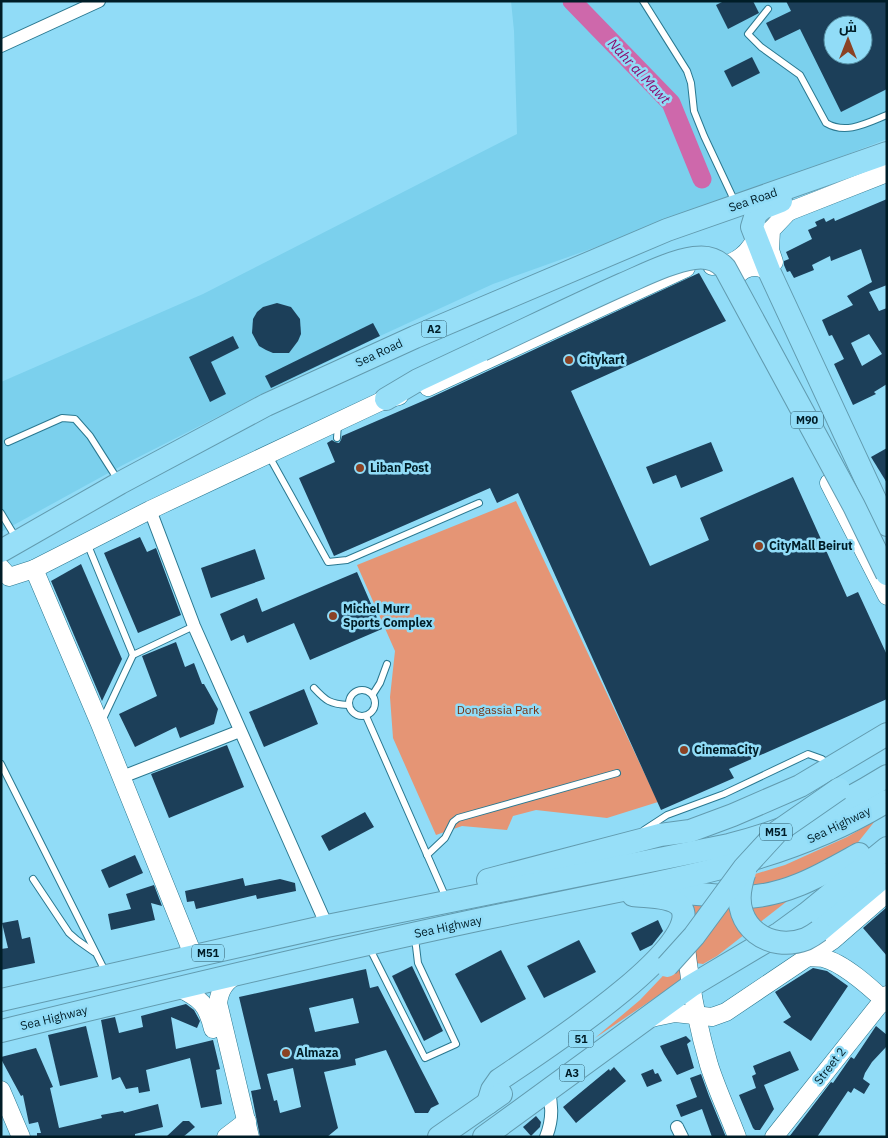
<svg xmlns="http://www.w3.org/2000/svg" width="888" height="1138" font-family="'IBM Plex Sans',Cairo,sans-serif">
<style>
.built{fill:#7bd0ed;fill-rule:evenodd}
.green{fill:#e59575}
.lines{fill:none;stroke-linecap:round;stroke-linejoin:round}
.river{stroke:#ce68ab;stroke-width:19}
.building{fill:#1c3f59;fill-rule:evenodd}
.lane-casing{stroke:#2a7890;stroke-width:8}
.street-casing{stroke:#2a7890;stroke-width:14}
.secondary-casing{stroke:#2a7890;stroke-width:19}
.highway-casing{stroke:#629baf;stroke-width:24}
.lane{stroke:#fff;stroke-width:6}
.street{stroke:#fff;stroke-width:12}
.secondary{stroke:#fff;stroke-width:18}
.highway{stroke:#97dff8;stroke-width:22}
.highway-bridge-casing{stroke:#629baf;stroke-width:24;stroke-linecap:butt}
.highway-bridge{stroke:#97dff8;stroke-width:22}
.poi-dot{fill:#8b4224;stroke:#91dcf7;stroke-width:2}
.labels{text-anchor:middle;stroke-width:5;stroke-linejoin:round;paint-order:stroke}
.shield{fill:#91dcf7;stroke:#2c5665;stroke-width:1}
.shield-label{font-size:11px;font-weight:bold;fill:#001d27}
.street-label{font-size:12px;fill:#001d27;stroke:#91dcf7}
.poi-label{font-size:12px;font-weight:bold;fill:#001d27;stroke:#91dcf7;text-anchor:start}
.park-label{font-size:12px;fill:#77300f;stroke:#91dcf7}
.water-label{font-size:14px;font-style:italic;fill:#8d086c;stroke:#91dcf7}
</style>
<rect width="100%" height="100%" fill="#91dcf7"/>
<path class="built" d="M511 1H887V139L741 195 493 284 380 336 272 389 123 465 1 532V382L203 294 517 134 514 31ZM833 25H863V55H833Z"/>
<g class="green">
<path d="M516 501 658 802 607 818 536 810 513 816 507 830 462 826 436 835 393 738 390 697 395 651 357 565Z"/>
<path d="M875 821 851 851 785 886 745 885 752 875 785 865 847 837Z"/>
<path d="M804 888 717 956 703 964 695 963 684 904Z"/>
<path d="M679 959 683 979 595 1038 640 1000Z"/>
</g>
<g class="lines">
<path class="river" d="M572 1 671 103 702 179"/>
</g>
<g class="building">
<path d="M724 1H753L759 13 728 29 716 5Z"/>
<path d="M786 1H887V89L841 112 800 29 775 41 766 23 791 11ZM833 25H863V55H833Z"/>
<path d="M752 57 760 73 732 87 724 71Z"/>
<path d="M887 199V285L869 292 879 311 887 308V384L874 392 876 394 853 405 834 364 844 359 832 335 829 336 822 320 853 305 847 296 872 282 861 249 831 261 830 256 812 265 814 270 794 278 790 271 787 272 784 265V261L789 259 786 252 812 239 808 230 817 226 815 222 824 218 826 222 834 218 835 221ZM869 334 882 354 862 366 851 343Z"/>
<path d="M699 273 726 321 571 391 650 566 709 540 700 518 793 477 847 597 858 592 887 655V699L729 769 734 778 661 810 518 493 497 503 490 488 334 556 299 478 335 462 327 443 332 440 335 442 339 443 341 440 342 436 432 397Z"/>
<path d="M277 303 291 307 300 319 301 334 298 341 289 353H273L266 350 259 346 252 333 253 319 257 312 263 307Z"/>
<path d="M373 323 380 336 271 388 265 376Z"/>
<path d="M233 336 239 348 211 362 226 394 210 402 189 357Z"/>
<path d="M711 442 723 471 681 488 676 475 653 484 646 467Z"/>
<path d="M887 448V483L871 457Z"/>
<path d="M140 537 147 552 156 548 181 615 138 633 104 553Z"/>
<path d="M255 549 265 579 211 598 201 568Z"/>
<path d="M81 564 122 659 102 701 51 581Z"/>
<path d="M357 572 382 629 310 660 294 623 247 643 244 635 231 641 220 614 257 598 262 612Z"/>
<path d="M176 642 185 667 194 663 202 684H204L218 709 214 724 180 738 176 727 135 747 119 714 157 696 142 656Z"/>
<path d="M304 689 318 724 264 747 249 712Z"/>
<path d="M227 745 244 787 169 818 151 774Z"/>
<path d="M365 812 374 827 329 851 321 836Z"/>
<path d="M135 855 143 873 109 888 101 870Z"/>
<path d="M243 878 245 886 280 879 295 883 296 891 257 899 256 895 196 909 194 901 187 902 185 891Z"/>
<path d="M154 885 162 906 151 903 155 920 111 930 108 914 131 909 126 894Z"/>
<path d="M887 907V956L863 928Z"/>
<path d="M18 920 22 939 30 937 35 963 1 970V949L8 948 2 923Z"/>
<path d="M658 920 663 931 652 945 640 951 631 933Z"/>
<path d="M579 940 596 972 544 998 527 966Z"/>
<path d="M501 950 526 999 481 1023 455 974Z"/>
<path d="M412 966 443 1031 424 1041 392 976Z"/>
<path d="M813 968 827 971 848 986 811 1041 783 1022 791 1017 775 992Z"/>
<path d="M366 969 370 988 378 986 439 1104 431 1108 428 1113H415L386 1050 355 1059 356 1065 324 1072 338 1128 327 1137H260L251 1091 261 1089 239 997ZM353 998 359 1023 315 1032 309 1008ZM293 1068 301 1107 280 1113 277 1100 274 1101 267 1074Z"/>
<path d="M186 1004 194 1010 200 1021 197 1028 171 1017 176 1049 213 1040 220 1069 216 1070 222 1104 201 1108 190 1058 146 1070 150 1091 139 1093 138 1087 126 1089 120 1077 112 1080 101 1020 115 1017 119 1033 143 1027 141 1016Z"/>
<path d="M86 1026 98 1077 60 1086 48 1035Z"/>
<path d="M876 1026 887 1035V1046L872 1062 865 1073 863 1079 870 1084 864 1094 854 1088 851 1093 848 1091 817 1137H789L831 1082 833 1083 851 1057 854 1059Z"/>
<path d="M686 1036 691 1041 687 1044 694 1068 677 1075 664 1054 660 1046Z"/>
<path d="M36 1048 53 1087 50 1088 59 1128 102 1118 101 1115 123 1111 124 1113 158 1104 163 1127 135 1134V1137H37V1133H41L38 1122 29 1124 23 1095 21 1096 1 1059V1057Z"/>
<path d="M790 1051 799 1070 764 1085 774 1109 760 1130H755L753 1128 739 1095 756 1088 752 1076 756 1074 753 1066Z"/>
<path d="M614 1067 626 1081 576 1123 563 1107 609 1069 610 1071Z"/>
<path d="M653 1069 655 1074 658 1073 662 1081 647 1087 641 1074Z"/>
<path d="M701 1074 709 1096 726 1137H712L702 1109 681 1117 676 1105 697 1097 690 1078Z"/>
<path d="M536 1116 541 1122 540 1127 531 1136 523 1127Z"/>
<path d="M183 1121H189L195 1127 183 1137H166Z"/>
</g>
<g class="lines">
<defs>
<g id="lane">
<path d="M643 1 687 71 691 83 694 111 704 136 735 202"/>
<path d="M768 9 748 34 761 47 800 75 826 123C846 135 867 123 887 115"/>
<path d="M337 438 338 424"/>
<path d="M8 442 62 418 75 419 90 436 118 480"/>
<path d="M269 456 328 562 347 560 479 503"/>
<path d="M1 513 16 538"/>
<path d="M87 543 133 655"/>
<path d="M314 688C326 701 330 704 348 705"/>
<circle cx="362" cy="703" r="13"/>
<path d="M373 694 380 683 387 664"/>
<path d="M366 716 443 891"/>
<path d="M102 721 133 655 194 626"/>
<path d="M1 764 106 973"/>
<path d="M644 830 667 815 724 794 808 754 822 759"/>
<path d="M427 855 445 838 453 822 458 818 617 773"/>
<path d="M33 879 69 933 77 940 94 952"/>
<path d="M369 947 425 1058 456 1044 418 963 415 938"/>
</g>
<g id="street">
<path d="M1 46 99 1"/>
<path d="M150 510 194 626 327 926"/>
<path d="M122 777 240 731"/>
<path d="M677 1127 682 1137"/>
<path d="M546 1137C552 1122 553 1106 548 1090"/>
</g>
<g id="secondary">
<path d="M780 215 887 173"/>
<path d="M774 262 770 250 771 230 789 211"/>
<path d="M712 266C737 266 750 252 760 231"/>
<path d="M733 283C739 267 757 262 770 273"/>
<path d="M428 387 686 268"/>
<path d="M829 483 887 596"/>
<path d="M1 568 9 577 34 569 150 510 386 399 399 396"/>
<path d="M34 569 100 724 194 957"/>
<path d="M685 937C689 980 697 1024 709 1065 717 1090 728 1113 737 1137"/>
<path d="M807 957C812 958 818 957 823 958 844 963 871 988 887 1003"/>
<path d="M237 974C225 982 220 989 218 1003L250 1137"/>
<path d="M179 988C201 999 207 1004 213 1029"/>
<path d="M651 1018 675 1013 712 1017 726 1012 833 940 887 893"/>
<path d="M1 1090 21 1137"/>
<path d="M226 1137 247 1121"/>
<path d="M774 1137 887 995"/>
</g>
<g id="highway">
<path d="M781 201 763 208 756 214 752 227 770 273 887 525"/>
<path d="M386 399 418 380 482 350"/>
<path d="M1 551 120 483 266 405 415 337 667 230 887 153"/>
<path d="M488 880 660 835 690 831 733 815 800 786 887 734"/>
<path d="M660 893C688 891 716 897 744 897 787 896 823 874 859 854"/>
<path d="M819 931 887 874"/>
<path d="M1 1000 327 926 729 845C789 830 835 808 887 776"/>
<path d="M1 1031C160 992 318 954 477 920 521 911 565 902 608 893 705 874 802 853 887 801"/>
<path d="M488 1103 492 1090 499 1080C528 1060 707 946 681 907 672 895 647 897 633 895"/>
<path d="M439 1137 501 1094"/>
<path d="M484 1137 691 986 780 933 806 914 887 848"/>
</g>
</defs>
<use href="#lane" class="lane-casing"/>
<use href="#street" class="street-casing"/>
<use href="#secondary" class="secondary-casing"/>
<use href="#highway" class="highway-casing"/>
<use href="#lane" class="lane"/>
<use href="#street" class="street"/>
<use href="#secondary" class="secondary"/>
<use href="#highway" class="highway"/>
<defs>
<g id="highway-bridge">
<path d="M482 350C529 328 576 305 623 284 644 275 672 261 694 258 707 256 717 259 725 268L854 506 887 574"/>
<path d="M745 872C743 876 742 881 741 886 732 926 769 953 806 939 810 937 815 934 819 931"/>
<path d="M667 966 694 936 744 868 777 832 839 789"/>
</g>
</defs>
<use href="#highway-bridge" class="highway-bridge-casing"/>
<use href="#highway-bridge" class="highway-bridge"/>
</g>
<g class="poi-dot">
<circle cx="569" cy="360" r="5"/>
<circle cx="360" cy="468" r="5"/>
<circle cx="759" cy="546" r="5"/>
<circle cx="333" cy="616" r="5"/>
<circle cx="684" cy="750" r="5"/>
<circle cx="286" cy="1053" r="5"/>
</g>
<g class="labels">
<g class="shield">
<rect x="421.5" y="320.5" width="25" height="17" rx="4"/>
<rect x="791" y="411.5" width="32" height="17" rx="4"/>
<rect x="760" y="823.5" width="32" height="17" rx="4"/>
<rect x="192" y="944.5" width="32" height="17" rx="4"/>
<rect x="568.5" y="1030.5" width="25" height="17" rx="4"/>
<rect x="559.5" y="1064.5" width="25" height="17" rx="4"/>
</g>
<g class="shield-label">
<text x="434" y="333">A2</text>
<text x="807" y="424">M90</text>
<text x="776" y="836">M51</text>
<text x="208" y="957">M51</text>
<text x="581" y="1043">51</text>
<text x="572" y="1077">A3</text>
</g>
<g class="street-label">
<text transform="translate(753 200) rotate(-19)" y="4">Sea Road</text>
<text transform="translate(379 353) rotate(-25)" y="4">Sea Road</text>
<text transform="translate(839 825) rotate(-26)" y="4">Sea Highway</text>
<text transform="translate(448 927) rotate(-12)" y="4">Sea Highway</text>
<text transform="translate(54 1018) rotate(-14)" y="4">Sea Highway</text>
<text transform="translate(830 1066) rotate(-52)" y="4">Street 2</text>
</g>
<g class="poi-label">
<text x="579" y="364">Citykart</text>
<text x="370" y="472">Liban Post</text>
<text x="769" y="550">CityMall Beirut</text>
<text x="343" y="613">Michel Murr<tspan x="343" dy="14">Sports Complex</tspan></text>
<text x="694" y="754">CinemaCity</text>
<text x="296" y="1057">Almaza</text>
</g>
<g class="park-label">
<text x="498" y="714">Dongassia Park</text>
</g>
<g class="water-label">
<text transform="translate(639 71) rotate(47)" y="5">Nahr al Mawt</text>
</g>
</g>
<rect width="888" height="1138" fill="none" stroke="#001d27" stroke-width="5"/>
<g transform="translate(848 40)"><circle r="24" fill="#91dcf7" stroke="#5790a4"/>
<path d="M0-4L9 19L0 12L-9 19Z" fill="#8b4224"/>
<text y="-8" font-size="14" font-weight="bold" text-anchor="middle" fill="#001d27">ش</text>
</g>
</svg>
